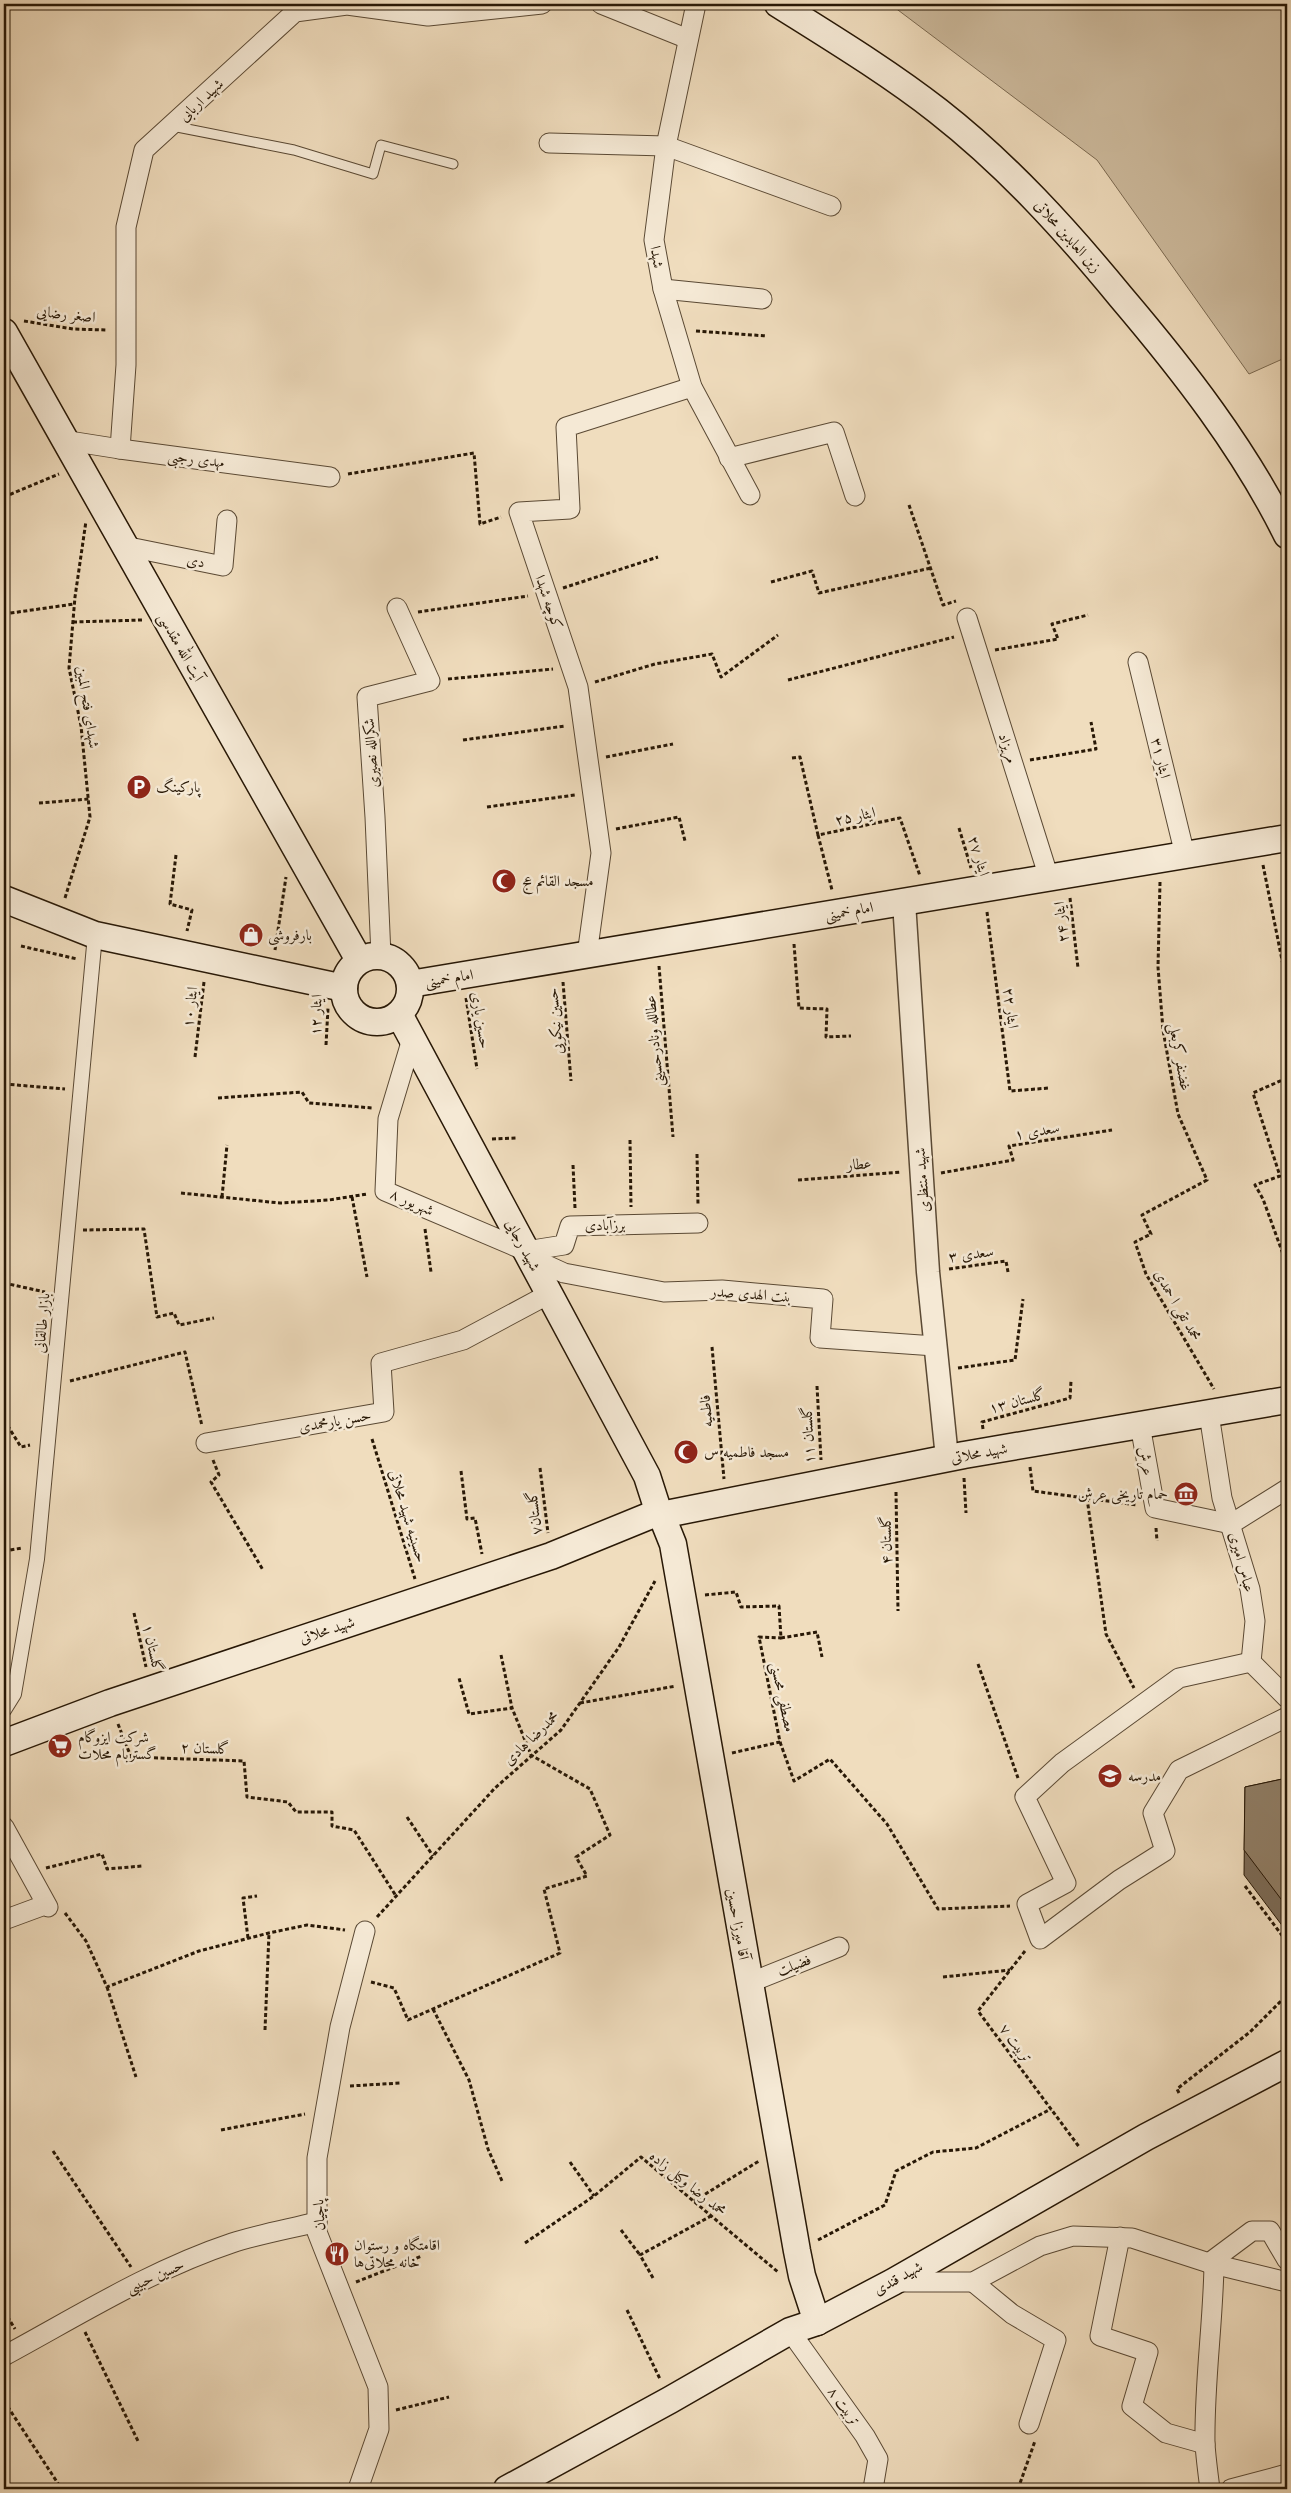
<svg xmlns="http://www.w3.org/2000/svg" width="1291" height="2493" font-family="'Libre Caslon Text',Amiri,serif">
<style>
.green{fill:#cebc9f;stroke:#7b6a52}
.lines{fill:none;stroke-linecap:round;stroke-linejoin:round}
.service-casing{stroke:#5a4934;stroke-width:11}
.pedestrian-casing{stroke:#5a4934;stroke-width:16}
.minor-casing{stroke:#5a4934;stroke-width:21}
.tertiary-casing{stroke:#5a4934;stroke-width:25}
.secondary-casing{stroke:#281806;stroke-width:29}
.path{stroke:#281806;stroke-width:3;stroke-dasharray:4 2.5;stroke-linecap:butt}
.service{stroke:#f5e9d5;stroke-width:9}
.pedestrian{stroke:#f5e9d5;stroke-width:14}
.minor{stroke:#f5e9d5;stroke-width:19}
.tertiary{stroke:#f5e9d5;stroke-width:22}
.secondary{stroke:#f5e9d5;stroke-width:26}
.wall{fill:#7c6c58;stroke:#281806}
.building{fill:#907e66;stroke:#281806}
.labels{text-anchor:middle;stroke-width:5;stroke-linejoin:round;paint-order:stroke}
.street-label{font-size:15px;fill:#281806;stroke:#f5e9d5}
.poi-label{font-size:15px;fill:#281806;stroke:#f5e9d5;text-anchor:start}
</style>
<rect width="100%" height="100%" fill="#f0ddbe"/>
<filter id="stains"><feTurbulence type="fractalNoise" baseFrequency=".004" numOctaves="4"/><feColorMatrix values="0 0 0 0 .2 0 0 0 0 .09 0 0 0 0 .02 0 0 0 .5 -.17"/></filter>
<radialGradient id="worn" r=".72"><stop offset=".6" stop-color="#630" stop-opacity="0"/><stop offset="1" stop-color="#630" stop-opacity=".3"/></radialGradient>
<path class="green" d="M890 4H1287V357L1249 374 1097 160Z"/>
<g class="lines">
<defs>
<path id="service" d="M172 126 294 150 373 174 381 145 453 164"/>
<path id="pedestrian" d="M4 1710 14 1694 37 1559 95 935"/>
<g id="minor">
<path d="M601 4 688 39"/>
<path d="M696 4 666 146 654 240 663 289 692 387 750 495"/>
<path d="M549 143 666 146 831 206"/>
<path d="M663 289 762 299"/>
<path d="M63 440 120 449 330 477"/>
<path d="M120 449 126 365V227L144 150 295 12 347 5 428 16 542 4"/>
<path d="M729 458 834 432 855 496"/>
<path d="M124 546 223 566 227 520"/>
<path d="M967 618 1049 878"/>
<path d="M1138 662 1185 855"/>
<path d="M587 955 601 853 578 687 519 512 570 509 566 427 692 387"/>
<path d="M381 956 375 817 367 697 430 681 397 608"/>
<path d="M412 1039 388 1119 385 1191 526 1251 564 1245 570 1226 698 1223"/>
<path d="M529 1257 564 1273 664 1292 722 1290 823 1299 820 1338 935 1346"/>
<path d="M1209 1414 1222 1498 1250 1589 1255 1621 1251 1662 1287 1698"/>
<path d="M1140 1425 1155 1508 1231 1524 1287 1489"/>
<path d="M206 1443 384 1412 381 1363 463 1340 549 1294"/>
<path d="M1251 1662 1179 1678 1062 1763 1025 1797 1066 1883 1027 1904 1040 1939 1119 1880 1165 1851 1153 1813 1179 1770 1287 1717"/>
<path d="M4 1827 48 1907"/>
<path d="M4 1920 42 1906"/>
<path d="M749 1983 839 1947"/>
<path d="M1120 2237 1100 2336 1148 2352 1132 2406 1166 2433 1205 2444"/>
<path d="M1209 2263 1287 2282"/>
<path d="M895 2282H973L1040 2246 1073 2236 1132 2238 1209 2263 1252 2231H1270L1287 2260"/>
<path d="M973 2282 1012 2314 1056 2340 1029 2424"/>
<path d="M790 2331 865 2436 878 2459 873 2489"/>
<path d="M4 2356C78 2316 151 2270 232 2243 260 2234 289 2229 317 2222"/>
<path d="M358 2489 379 2429 378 2387 317 2232V2158L340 2027 365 1931"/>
<path d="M1210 2489C1208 2474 1206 2459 1205 2444 1204 2384 1213 2324 1214 2265"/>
<path d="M1231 2489 1287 2474"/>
</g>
<path id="tertiary" d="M904 902 928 1272 947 1458"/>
<g id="secondary">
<path d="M778 4C832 38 888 72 938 111 1007 165 1066 230 1121 297 1183 370 1244 448 1287 535"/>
<path d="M4 332 359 960"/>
<path d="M4 899 95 935 344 988"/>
<circle cx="377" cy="989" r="33"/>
<path d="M410 984 1287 838"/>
<path d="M399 1014 647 1476 656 1504"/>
<path d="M671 1513 964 1455 1287 1400"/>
<path d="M665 1524 673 1544 797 2251 802 2276 817 2322"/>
<path d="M4 1743 110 1703 551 1556 649 1516"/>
<path d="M507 2489 670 2400 790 2331 817 2322 893 2282 1146 2137 1287 2063"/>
</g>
</defs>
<use href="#service" class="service-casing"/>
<use href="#pedestrian" class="pedestrian-casing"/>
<use href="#minor" class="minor-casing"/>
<use href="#tertiary" class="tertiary-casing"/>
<use href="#secondary" class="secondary-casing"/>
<g class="path">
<path d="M24 321 73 329 107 330"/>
<path d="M696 331 767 336"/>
<path d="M348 474 474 453 480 524 501 517"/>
<path d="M4 497 59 474"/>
<path d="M909 505 943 605 956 601"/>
<path d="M771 582 812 571 819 593 931 568"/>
<path d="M563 588 658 557"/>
<path d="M418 612 528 596"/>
<path d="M4 614 74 604"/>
<path d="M73 622 142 620"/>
<path d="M995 650 1058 639 1052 624 1088 615"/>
<path d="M448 679 553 669"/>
<path d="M788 680 954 637"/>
<path d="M595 682 655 664 712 654 721 677 778 635"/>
<path d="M463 740 565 726"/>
<path d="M606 757 673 744"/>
<path d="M792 758 800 757 818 835 900 818 920 876"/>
<path d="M1030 760 1096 749 1091 722"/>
<path d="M39 803 89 799"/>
<path d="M487 807 575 795"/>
<path d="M959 828 971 868"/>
<path d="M616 829 679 817 685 841"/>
<path d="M818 835 832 890"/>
<path d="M176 855 170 904 192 910 187 931"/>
<path d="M1263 865 1287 985"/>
<path d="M1160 882 1158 967 1163 1030 1178 1114 1207 1180 1142 1215 1151 1234 1135 1242 1146 1274 1214 1389"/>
<path d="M65 898 90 817 81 726 69 668 75 597 86 521"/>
<path d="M1070 898 1078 968"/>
<path d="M987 912 1010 1091 1049 1088"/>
<path d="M794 944 799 1008 827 1009 826 1037 851 1036"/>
<path d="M21 946 77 959"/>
<path d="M275 950 286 877"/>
<path d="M659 966 673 1137"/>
<path d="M563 982 571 1081"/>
<path d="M466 998 477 1069"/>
<path d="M326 1045 328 1008"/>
<path d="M195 1057 204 982"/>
<path d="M1287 1078 1253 1093 1280 1176 1255 1185 1263 1199 1287 1265"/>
<path d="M4 1084 65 1089"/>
<path d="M218 1098 302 1092 309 1103 373 1108"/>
<path d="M492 1139 516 1138"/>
<path d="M630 1140 631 1207"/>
<path d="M697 1154 698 1205"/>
<path d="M573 1165 575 1208"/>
<path d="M941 1173 1013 1160 1009 1146 1112 1130"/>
<path d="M798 1180 901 1172"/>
<path d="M181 1193 280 1203 329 1200 367 1194"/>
<path d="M222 1197 227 1145"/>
<path d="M352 1197 367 1277"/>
<path d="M425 1229 431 1272"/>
<path d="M83 1230 144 1229 157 1317 174 1313 179 1325 214 1318"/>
<path d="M949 1269 1006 1261 1008 1272"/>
<path d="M4 1283 45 1292"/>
<path d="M712 1347 724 1479"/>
<path d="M958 1368 1015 1360 1023 1299"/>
<path d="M70 1381 185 1352 202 1426"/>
<path d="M817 1386 821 1460"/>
<path d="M4 1420 21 1447 30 1445"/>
<path d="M983 1429 982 1422 1070 1398 1071 1381"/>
<path d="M372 1439 415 1579"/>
<path d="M213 1460 219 1475 211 1482 263 1570"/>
<path d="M1030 1467 1033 1491 1137 1505"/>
<path d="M540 1468 548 1533"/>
<path d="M461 1471 467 1519 475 1518 482 1554"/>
<path d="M964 1478 966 1513"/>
<path d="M896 1492 898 1611"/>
<path d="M1087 1498 1106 1634 1134 1688"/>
<path d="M1156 1528 1157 1541"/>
<path d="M4 1551 22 1548"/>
<path d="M705 1595 736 1592 741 1607 779 1606 781 1638 817 1632 822 1657"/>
<path d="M134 1613 146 1667"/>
<path d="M501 1655 512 1708"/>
<path d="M978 1664 1018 1778"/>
<path d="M580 1703 676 1686"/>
<path d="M118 1724 131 1757 244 1761 247 1797 288 1802 296 1812H332V1826L354 1830 396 1896"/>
<path d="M780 1742 794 1781 830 1759 887 1824 938 1909 1010 1906"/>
<path d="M732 1753 780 1742 759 1637 781 1638"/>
<path d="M407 1817 433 1856"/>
<path d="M46 1868 102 1854 107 1869 142 1866"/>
<path d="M1245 1886 1287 1942"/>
<path d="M65 1913 86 1941 107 1987 199 1951 269 1933 307 1925 345 1930"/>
<path d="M377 1917 495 1788 561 1730 619 1647 655 1581"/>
<path d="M248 1938 243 1898 257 1896"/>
<path d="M1025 1951 978 2011 1080 2148"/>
<path d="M943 1977 1010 1970"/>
<path d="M371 1982 394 1988 408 2020 560 1953 544 1889 587 1876 576 1857 610 1835 590 1789 531 1755 512 1708 469 1714 459 1678"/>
<path d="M107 1987 136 2077"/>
<path d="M433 2009 469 2080 488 2149 502 2181"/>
<path d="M265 2030 269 1933"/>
<path d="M350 2086 401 2083"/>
<path d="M1179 2093 1177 2089 1250 2032 1287 1995"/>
<path d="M221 2130 305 2114"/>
<path d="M53 2151 131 2267"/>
<path d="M570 2162 594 2196"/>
<path d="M694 2201 759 2161"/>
<path d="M621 2230 640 2255"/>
<path d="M818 2240 885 2205 896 2171 933 2152 976 2148 1051 2109"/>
<path d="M525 2243 594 2196 641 2157 778 2272"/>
<path d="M653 2278 640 2255 711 2216"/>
<path d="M356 2282 422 2256"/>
<path d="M627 2310 660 2379"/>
<path d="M4 2311 15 2329"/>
<path d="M85 2332 138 2441"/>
<path d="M4 2401 59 2485"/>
<path d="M396 2410 449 2397"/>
<path d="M1018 2489 1035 2441"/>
</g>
<use href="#service" class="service"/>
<use href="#pedestrian" class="pedestrian"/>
<use href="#minor" class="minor"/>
<use href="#tertiary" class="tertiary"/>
<use href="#secondary" class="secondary"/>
</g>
<path class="wall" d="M1287 1778V1932L1244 1875 1245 1787Z"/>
<path class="building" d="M1287 1778V1907L1244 1850 1245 1787Z"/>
<defs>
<symbol id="parking-disc" viewBox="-11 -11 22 22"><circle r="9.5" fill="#8f2418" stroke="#f5e9d5"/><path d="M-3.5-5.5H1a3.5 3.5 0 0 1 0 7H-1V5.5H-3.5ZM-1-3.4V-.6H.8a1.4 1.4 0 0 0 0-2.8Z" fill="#fff"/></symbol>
<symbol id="mosque-disc" viewBox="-11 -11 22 22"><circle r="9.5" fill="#8f2418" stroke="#f5e9d5"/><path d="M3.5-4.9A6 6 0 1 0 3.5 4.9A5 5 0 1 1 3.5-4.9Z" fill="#fff"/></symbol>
<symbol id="shop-disc" viewBox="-11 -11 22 22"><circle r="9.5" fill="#8f2418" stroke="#f5e9d5"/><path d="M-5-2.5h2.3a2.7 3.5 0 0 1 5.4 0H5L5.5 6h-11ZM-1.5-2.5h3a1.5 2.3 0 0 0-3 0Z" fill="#fff"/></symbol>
<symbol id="museum-disc" viewBox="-11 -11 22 22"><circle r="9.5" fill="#8f2418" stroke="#f5e9d5"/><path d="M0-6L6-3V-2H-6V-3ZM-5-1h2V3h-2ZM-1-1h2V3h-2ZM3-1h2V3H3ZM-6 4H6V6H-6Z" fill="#fff"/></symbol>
<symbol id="supermarket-disc" viewBox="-11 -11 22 22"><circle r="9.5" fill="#8f2418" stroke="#f5e9d5"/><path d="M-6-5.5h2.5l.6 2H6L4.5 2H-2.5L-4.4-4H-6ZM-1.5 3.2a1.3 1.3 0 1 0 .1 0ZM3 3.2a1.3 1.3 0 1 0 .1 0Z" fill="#fff"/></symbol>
<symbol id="school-disc" viewBox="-11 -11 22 22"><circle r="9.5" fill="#8f2418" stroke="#f5e9d5"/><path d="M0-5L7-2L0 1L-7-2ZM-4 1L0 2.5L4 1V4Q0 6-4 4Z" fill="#fff"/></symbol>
<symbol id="restaurant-disc" viewBox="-11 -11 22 22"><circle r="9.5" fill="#8f2418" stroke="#f5e9d5"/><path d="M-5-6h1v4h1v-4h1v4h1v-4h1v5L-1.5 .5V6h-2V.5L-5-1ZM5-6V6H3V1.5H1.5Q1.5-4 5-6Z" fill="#fff"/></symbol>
</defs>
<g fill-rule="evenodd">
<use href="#parking-disc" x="125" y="773" width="28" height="28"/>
<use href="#mosque-disc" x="490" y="867" width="28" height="28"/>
<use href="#shop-disc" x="237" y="921" width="28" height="28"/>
<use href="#mosque-disc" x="672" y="1438" width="28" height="28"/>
<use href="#museum-disc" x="1172" y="1480" width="28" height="28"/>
<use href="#supermarket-disc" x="46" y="1732" width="28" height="28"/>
<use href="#school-disc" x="1096" y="1762" width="28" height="28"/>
<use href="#restaurant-disc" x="323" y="2240" width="28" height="28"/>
</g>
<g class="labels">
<g class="street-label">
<text transform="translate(201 100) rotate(-43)" y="5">شهید اربابی</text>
<text transform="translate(1068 236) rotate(48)" y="5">زین العابدین محلاتی</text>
<text transform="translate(657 257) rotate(80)" y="5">شهدا</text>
<text transform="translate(66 314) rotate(6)" y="5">اصغر رضایی</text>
<text transform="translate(196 459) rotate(7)" y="5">مهدی رجبی</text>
<text transform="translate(196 561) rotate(11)" y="5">دی</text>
<text transform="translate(549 602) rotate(71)" y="5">کوچه شهدا</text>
<text transform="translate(181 647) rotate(60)" y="5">آیت الله مقدسی</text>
<text transform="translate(88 707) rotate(81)" y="5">شهدای فتح المبین</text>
<text transform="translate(1008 748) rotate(72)" y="5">مریزاد</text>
<text transform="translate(371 753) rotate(-94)" y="5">شکرالله نصیری</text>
<text transform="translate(1161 758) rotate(76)" y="5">ایثار ۳۱</text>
<text transform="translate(855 816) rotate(-12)" y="5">ایثار ۲۵</text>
<text transform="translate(979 856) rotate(73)" y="5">ایثار ۲۷</text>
<text transform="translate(849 911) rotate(-10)" y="5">امام خمینی</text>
<text transform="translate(1061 922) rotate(-96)" y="5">ایثار ۲۴</text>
<text transform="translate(449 978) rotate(-9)" y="5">امام خمینی</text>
<text transform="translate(190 1007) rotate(-83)" y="5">ایثار ۱۰</text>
<text transform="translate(1011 1008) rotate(83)" y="5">ایثار ۲۲</text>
<text transform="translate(316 1015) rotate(-88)" y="5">ایثار ۱۲</text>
<text transform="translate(481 1020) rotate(81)" y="5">حسین یاری</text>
<text transform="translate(555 1021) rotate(-95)" y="5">حسین نیکویی</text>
<text transform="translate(654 1041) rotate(-95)" y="5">عطالله ونادرحسینی</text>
<text transform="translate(1180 1057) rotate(80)" y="5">غضنفر کربعلی</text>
<text transform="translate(1037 1131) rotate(-10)" y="5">سعدی ۱</text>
<text transform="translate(859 1164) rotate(-4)" y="5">عطار</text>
<text transform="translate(922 1180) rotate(-94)" y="5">شهید منتظری</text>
<text transform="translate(412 1202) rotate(24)" y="5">۸ شهریور</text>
<text transform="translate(605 1225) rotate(-1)" y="5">برزآبادی</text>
<text transform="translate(523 1245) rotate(62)" y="5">شهید رجایی</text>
<text transform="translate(971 1254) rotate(-8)" y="5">سعدی ۳</text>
<text transform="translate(751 1294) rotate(4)" y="5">بنت الهدی صدر</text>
<text transform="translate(1178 1305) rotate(60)" y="5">محمد تقی ا حمدی</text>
<text transform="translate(42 1323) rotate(-85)" y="5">بازار طالقانی</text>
<text transform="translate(1017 1401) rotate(-15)" y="5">گلستان ۱۳</text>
<text transform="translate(706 1411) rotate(-95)" y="5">فاطمیه</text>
<text transform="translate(335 1421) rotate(-10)" y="5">حسن یارمحمدی</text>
<text transform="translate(808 1435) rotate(-93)" y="5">گلستان ۱۱</text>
<text transform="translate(979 1453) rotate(-10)" y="5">شهید محلاتی</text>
<text transform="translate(1146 1461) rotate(80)" y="5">عرش</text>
<text transform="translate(534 1513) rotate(-97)" y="5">گلستان۷</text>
<text transform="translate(408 1516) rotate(73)" y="5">حسینیه شهید محلاتی</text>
<text transform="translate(886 1540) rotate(-91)" y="5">گلستان ۴</text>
<text transform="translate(1242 1562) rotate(75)" y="5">عباس امیری</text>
<text transform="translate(327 1630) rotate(-18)" y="5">شهید محلاتی</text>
<text transform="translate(153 1648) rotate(77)" y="5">گلستان ۱</text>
<text transform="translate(783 1697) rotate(78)" y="5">مصطفی محسنی</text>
<text transform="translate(531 1738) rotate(-44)" y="5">محمدرضا هادی</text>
<text transform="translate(205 1748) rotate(2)" y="5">گلستان ۲</text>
<text transform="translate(738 1924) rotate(80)" y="5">آقا میرزا حسین</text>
<text transform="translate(794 1965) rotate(-21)" y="5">فضیلت</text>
<text transform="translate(1016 2043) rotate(53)" y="5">تربیت ۷</text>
<text transform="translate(688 2183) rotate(39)" y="5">محمد رضا وکیل زاده</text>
<text transform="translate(319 2215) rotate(-93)" y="5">پاچیان</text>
<text transform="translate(155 2276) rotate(-24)" y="5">حسین حبیبی</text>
<text transform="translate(898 2278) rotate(-29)" y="5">شهید قندی</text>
<text transform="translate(844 2406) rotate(54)" y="5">تربیت ۸</text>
</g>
<g class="poi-label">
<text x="156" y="792">پارکینگ</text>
<text x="522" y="886">مسجد القائم عج</text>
<text x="268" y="940">بارفروشی</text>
<text x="704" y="1457">مسجد فاطمیه س</text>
<text x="1168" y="1499" text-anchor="end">حمام تاریخی عرش</text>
<text x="78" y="1742">شرکت ایزوگام<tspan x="78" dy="17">گستربام محلات</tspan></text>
<text x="1128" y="1781">مدرسه</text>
<text x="354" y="2250">اقامتگاه و رستوان<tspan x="354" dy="17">خانه محلاتی‌ها</tspan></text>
</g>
</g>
<rect width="1291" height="2493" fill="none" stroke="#f0ddbe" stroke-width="20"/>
<rect x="5" y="5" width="1281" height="2483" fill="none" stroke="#281806" stroke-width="2.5"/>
<rect x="10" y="10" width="1271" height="2473" fill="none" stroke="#281806"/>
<rect width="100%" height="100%" filter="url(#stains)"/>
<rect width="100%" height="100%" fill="url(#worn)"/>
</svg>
